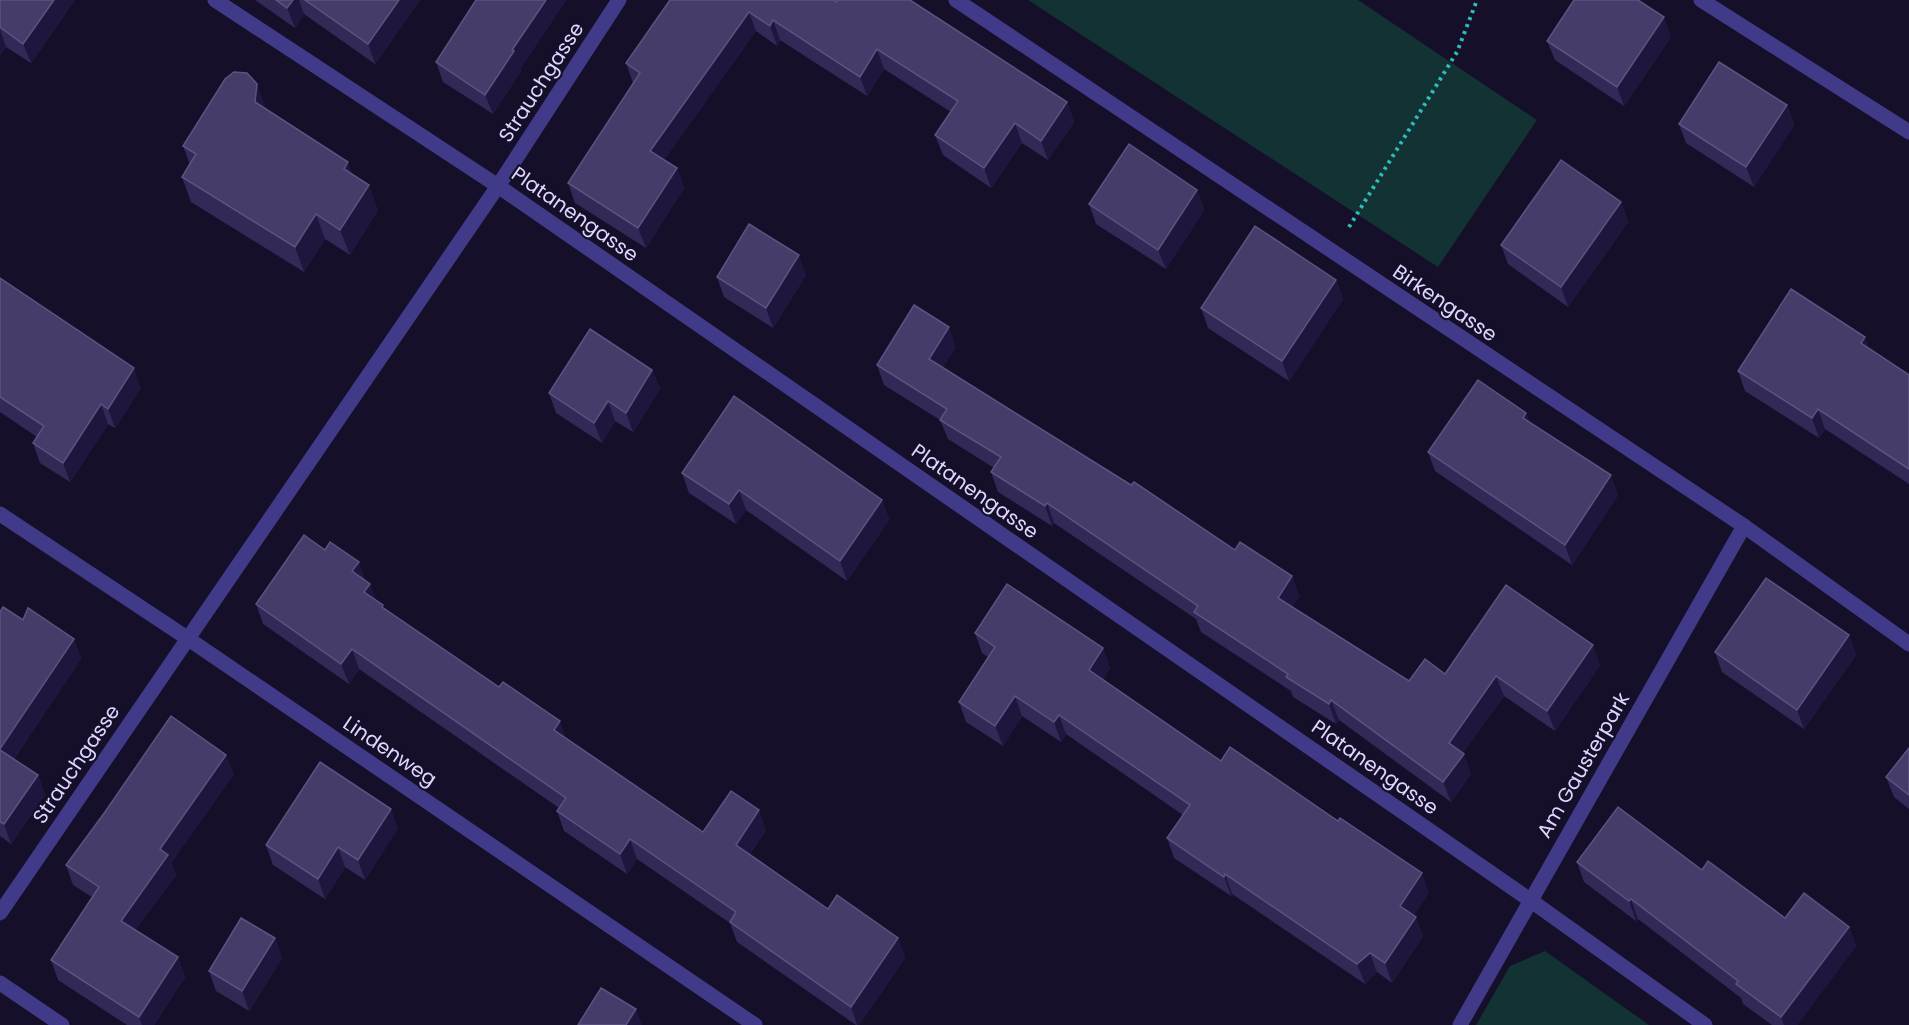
<svg xmlns="http://www.w3.org/2000/svg" width="1909" height="1025" font-family="Poppins,sans-serif">
<style>
.green{fill:#123233}
.lines{fill:none;stroke-linecap:round;stroke-linejoin:round}
.path{stroke:#2dbdbb;stroke-width:4;stroke-dasharray:3 4.5;stroke-linecap:butt}
.street{stroke:#403a89;stroke-width:15}
.wall{fill:#342857}
.shaded-wall{fill:#20163d}
.building{fill:#463b69;stroke:#5e5380;stroke-width:1.5}
.labels{text-anchor:middle;stroke-width:4.5;stroke-linejoin:round;paint-order:stroke}
.street-label{font-size:20px;fill:#ded7ff;stroke:#150f29}
</style>
<rect width="100%" height="100%" fill="#150f29"/>
<g class="green">
<path d="M1028 0H1358L1537 120 1438 267Z"/>
<path d="M1545 951 1649 1025H1476L1510 966Z"/>
</g>
<g class="lines">
<path class="path" d="M1349 227 1457 52 1477 0"/>
<g class="street">
<path d="M215 0 498 186 1530 900 1705 1025"/>
<path d="M956 0 1744 526 1909 644"/>
<path d="M1701 0 1909 132"/>
<path d="M0 514 187 638 755 1025"/>
<path d="M0 913 498 186 619 0"/>
<path d="M0 983 62 1025"/>
<path d="M1460 1025 1744 526"/>
</g>
</g>
<g class="wall">
<path d="M0 0H75L31 63 6 47 0 55Z"/>
<path d="M255 0H420L375 64 304 14 295 28Z"/>
<path d="M476 0H566L520 69 521 71 493 114 443 82 436 62Z"/>
<path d="M670 0 836 2 1067 102 1074 122 1048 160 1022 143 991 188 943 155 935 135 951 112 884 69 867 96 780 40 777 46 756 31 664 160 677 168 684 188 646 248 575 203 568 183 633 83 626 63Z"/>
<path d="M1671 37 1624 106 1555 60 1547 41Z"/>
<path d="M257 84 266 110 353 175 378 210 350 255 325 239 304 272 191 202 182 177 190 165 183 146Z"/>
<path d="M1787 105 1794 125 1754 187 1686 143 1679 124Z"/>
<path d="M1197 190 1204 210 1166 269 1096 224 1089 204Z"/>
<path d="M1621 202 1628 222 1568 307 1508 264 1501 245Z"/>
<path d="M806 275 773 328 724 297 717 277Z"/>
<path d="M0 278 141 388 115 428 108 424 70 482 40 463 33 443 37 437 0 412Z"/>
<path d="M1336 280 1343 299 1289 381 1208 328 1201 308Z"/>
<path d="M956 347 943 367 1300 596 1292 607 1409 681 1445 674 1600 665 1555 731 1504 696 1463 753 1471 774 1451 802 1339 720 1336 724 1293 697 1291 691 1201 632 1196 619 1054 523 1052 526 998 492 991 472 994 468 948 439 940 420 884 385 877 365Z"/>
<path d="M1869 349 1909 375V484L1825 429 1819 438 1745 391 1738 371Z"/>
<path d="M652 370 660 389 633 432 615 421 602 443 556 413 549 393Z"/>
<path d="M1526 413 1529 421 1618 495 1572 565 1435 471 1428 452Z"/>
<path d="M682 473 882 500 889 520 847 581 746 510 736 524 689 493Z"/>
<path d="M366 581 370 584 376 601 384 608 566 738 703 832 766 830 750 854 828 909 898 938 905 958 859 1025H856L737 942 730 923 637 859 627 874 564 831 557 811 559 808 359 669 349 684 263 624 256 604Z"/>
<path d="M0 612 74 639 81 659 14 759 38 775 45 795 11 844 0 836Z"/>
<path d="M975 633 1103 648 1110 668 1103 679 1221 761 1429 893 1414 915 1423 936 1392 983 1377 972 1365 984 1232 894 1231 896 1174 858 1167 838 1183 815 1066 734 1061 742 1022 716 1003 746 966 722 959 702 988 657 982 653Z"/>
<path d="M1849 635 1856 655 1804 729 1722 672 1715 652Z"/>
<path d="M1909 748V809L1894 797 1886 777Z"/>
<path d="M234 774 171 863 176 875 135 930 178 957 185 977 154 1025H127L58 980 51 960 92 897 73 885 66 865Z"/>
<path d="M398 828 365 880 345 867 325 899 273 865 266 845Z"/>
<path d="M1577 862 1702 870 1785 918 1849 927 1856 946 1797 1025H1772L1743 1004 1741 998 1638 919 1636 921 1584 882Z"/>
<path d="M275 938 282 958 249 1011 216 991 209 971Z"/>
</g>
<g class="shaded-wall">
<path d="M54 0H75L31 63 23 44Z"/>
<path d="M293 0H299L304 14 295 28 287 8Z"/>
<path d="M399 0H420L375 64 368 44Z"/>
<path d="M546 0H566L520 69 521 71 493 114 485 95 512 50Z"/>
<path d="M749 12 756 31 657 170 650 151Z"/>
<path d="M1664 17 1671 37 1624 106 1617 87Z"/>
<path d="M773 20 780 40 777 46 770 26Z"/>
<path d="M0 29 6 47 0 55Z"/>
<path d="M877 49 884 69 867 96 860 77Z"/>
<path d="M257 84 266 109 264 127 255 102Z"/>
<path d="M1067 102 1074 122 1048 160 1041 141Z"/>
<path d="M1787 105 1794 125 1754 187 1746 167Z"/>
<path d="M1015 123 1022 143 991 188 984 168Z"/>
<path d="M348 162 357 187 344 169Z"/>
<path d="M677 168 684 188 646 248 638 228Z"/>
<path d="M369 185 378 210 350 255 340 230Z"/>
<path d="M1197 190 1204 210 1166 269 1158 250Z"/>
<path d="M1621 202 1628 222 1568 307 1561 287Z"/>
<path d="M316 214 325 239 304 272 295 247Z"/>
<path d="M799 255 806 275 773 328 766 308Z"/>
<path d="M1336 280 1343 299 1289 381 1282 361Z"/>
<path d="M949 327 956 347 936 378 929 359Z"/>
<path d="M1865 337 1872 357 1861 343Z"/>
<path d="M134 368 141 388 115 428 108 409Z"/>
<path d="M652 370 660 389 633 432 626 413Z"/>
<path d="M608 401 615 421 602 443 594 423Z"/>
<path d="M101 404 108 424 70 482 63 463Z"/>
<path d="M1818 409 1825 429 1819 438 1812 418Z"/>
<path d="M1526 413 1533 433 1523 418Z"/>
<path d="M1611 475 1618 495 1572 565 1565 545Z"/>
<path d="M739 490 746 510 736 524 729 504Z"/>
<path d="M882 500 889 520 847 581 840 561Z"/>
<path d="M1047 503 1054 523 1052 526 1045 506Z"/>
<path d="M359 562 366 582 352 571Z"/>
<path d="M1292 576 1300 596 1285 618 1278 598Z"/>
<path d="M370 584 377 603 364 592Z"/>
<path d="M1849 635 1856 655 1804 729 1797 710Z"/>
<path d="M74 639 81 659 7 769 0 749Z"/>
<path d="M1593 645 1600 665 1555 731 1547 711Z"/>
<path d="M1103 648 1110 668 1096 689 1089 670Z"/>
<path d="M352 649 359 669 349 684 341 664Z"/>
<path d="M1496 676 1504 696 1456 763 1449 743Z"/>
<path d="M1015 696 1022 716 1003 746 995 726Z"/>
<path d="M1331 700 1339 720 1336 724 1329 704Z"/>
<path d="M1059 715 1066 734 1061 742 1054 722Z"/>
<path d="M560 721 567 741 554 730Z"/>
<path d="M1464 754 1471 774 1451 802 1443 782Z"/>
<path d="M226 755 234 774 171 863 176 875 128 940 121 921 160 849Z"/>
<path d="M38 775 45 795 11 844 4 824Z"/>
<path d="M391 809 398 828 365 880 358 860Z"/>
<path d="M759 810 766 830 743 864 736 845Z"/>
<path d="M630 839 637 859 627 874 620 854Z"/>
<path d="M338 847 345 867 325 899 318 879Z"/>
<path d="M1422 873 1429 893 1407 926 1400 906Z"/>
<path d="M1225 874 1232 894 1231 896 1224 877Z"/>
<path d="M1631 899 1638 919 1636 921 1629 901Z"/>
<path d="M1416 917 1423 936 1392 983 1385 963Z"/>
<path d="M1849 927 1856 946 1797 1025H1784L1781 1017Z"/>
<path d="M275 938 282 958 249 1011 242 991Z"/>
<path d="M898 938 905 958 859 1025H857L851 1007Z"/>
<path d="M1370 953 1377 972 1365 984 1357 964Z"/>
<path d="M178 957 185 977 154 1025H142L139 1017Z"/>
<path d="M636 1009 642 1025H626Z"/>
</g>
<g class="building">
<path d="M0 0H54L23 44 0 27Z"/>
<path d="M276 0H293L287 8Z"/>
<path d="M305 0H399L368 44Z"/>
<path d="M476 0H546L512 50 514 51 485 95 436 62Z"/>
<path d="M670 0H834L836 2 837 0H910L1067 102 1041 141 1015 123 984 168 935 135 958 101 877 49 860 77 773 20 770 26 749 12 650 151 677 168 638 228 568 183 640 73 626 63Z"/>
<path d="M1574 0H1638L1664 17 1617 87 1547 41Z"/>
<path d="M1719 62 1787 105 1746 167 1679 124Z"/>
<path d="M234 72 247 73 257 84 255 102 348 162 344 169 369 185 340 230 316 214 295 247 182 177 196 154 183 146 225 79Z"/>
<path d="M1129 144 1197 190 1158 250 1089 204Z"/>
<path d="M1561 160 1621 202 1561 287 1501 245Z"/>
<path d="M749 224 799 255 766 308 717 277Z"/>
<path d="M1255 226 1336 280 1282 361 1201 308Z"/>
<path d="M0 278 134 368 108 409 101 404 63 463 33 443 44 426 0 397Z"/>
<path d="M1791 289 1865 337 1861 343 1909 375V469L1818 409 1812 418 1738 371Z"/>
<path d="M914 305 949 327 929 359 1131 485 1134 482 1235 550 1240 542 1292 576 1278 598 1409 681 1425 659 1445 674 1506 585 1593 645 1547 711 1496 676 1449 743 1464 754 1443 782 1331 700 1329 704 1286 677 1288 674 1194 612 1198 606 1047 503 1045 506 991 472 1001 457 940 420 947 409 877 365Z"/>
<path d="M590 329 652 370 626 413 608 401 594 423 549 393Z"/>
<path d="M1478 380 1526 413 1523 418 1611 475 1565 545 1428 452Z"/>
<path d="M734 396 882 500 840 561 739 490 729 504 682 473Z"/>
<path d="M304 535 325 550 330 542 359 562 352 571 370 584 364 592 383 605 382 607 499 687 503 682 560 721 554 730 703 832 731 791 759 810 736 845 828 909 837 895 898 938 851 1007 730 922 736 912 630 839 620 854 557 811 566 798 352 649 341 664 256 604Z"/>
<path d="M1766 578 1849 635 1797 710 1715 652Z"/>
<path d="M1007 584 1103 648 1089 670 1221 761 1230 747 1338 821 1340 818 1422 873 1400 906 1416 917 1385 963 1370 953 1357 964 1225 874 1224 877 1167 838 1190 805 1059 715 1054 722 1015 696 995 726 959 702 995 647 975 633Z"/>
<path d="M3 607 23 620 28 608 74 639 0 749V612Z"/>
<path d="M171 716 226 755 160 849 168 855 121 921 178 957 139 1017 51 960 99 887 66 865 105 812Z"/>
<path d="M1909 748V795L1886 777Z"/>
<path d="M0 750 38 775 4 824 0 822Z"/>
<path d="M320 762 391 809 358 860 338 847 318 879 266 845Z"/>
<path d="M1618 807 1702 870 1708 861 1785 918 1804 893 1849 927 1781 1017 1736 984 1738 981 1631 899 1629 901 1577 862Z"/>
<path d="M241 918 275 938 242 991 209 971Z"/>
<path d="M601 988 636 1009 626 1025H578Z"/>
</g>
<g class="labels">
<g class="street-label">
<text transform="translate(541 82) rotate(-57)" y="7">Strauchgasse</text>
<text transform="translate(575 214) rotate(35)" y="7">Platanengasse</text>
<text transform="translate(1445 303) rotate(34)" y="7">Birkengasse</text>
<text transform="translate(975 491) rotate(35)" y="7">Platanengasse</text>
<text transform="translate(390 751) rotate(34)" y="7">Lindenweg</text>
<text transform="translate(76 764) rotate(-56)" y="7">Strauchgasse</text>
<text transform="translate(1583 765) rotate(-60)" y="7">Am Gausterpark</text>
<text transform="translate(1375 767) rotate(35)" y="7">Platanengasse</text>
</g>
</g>
</svg>
